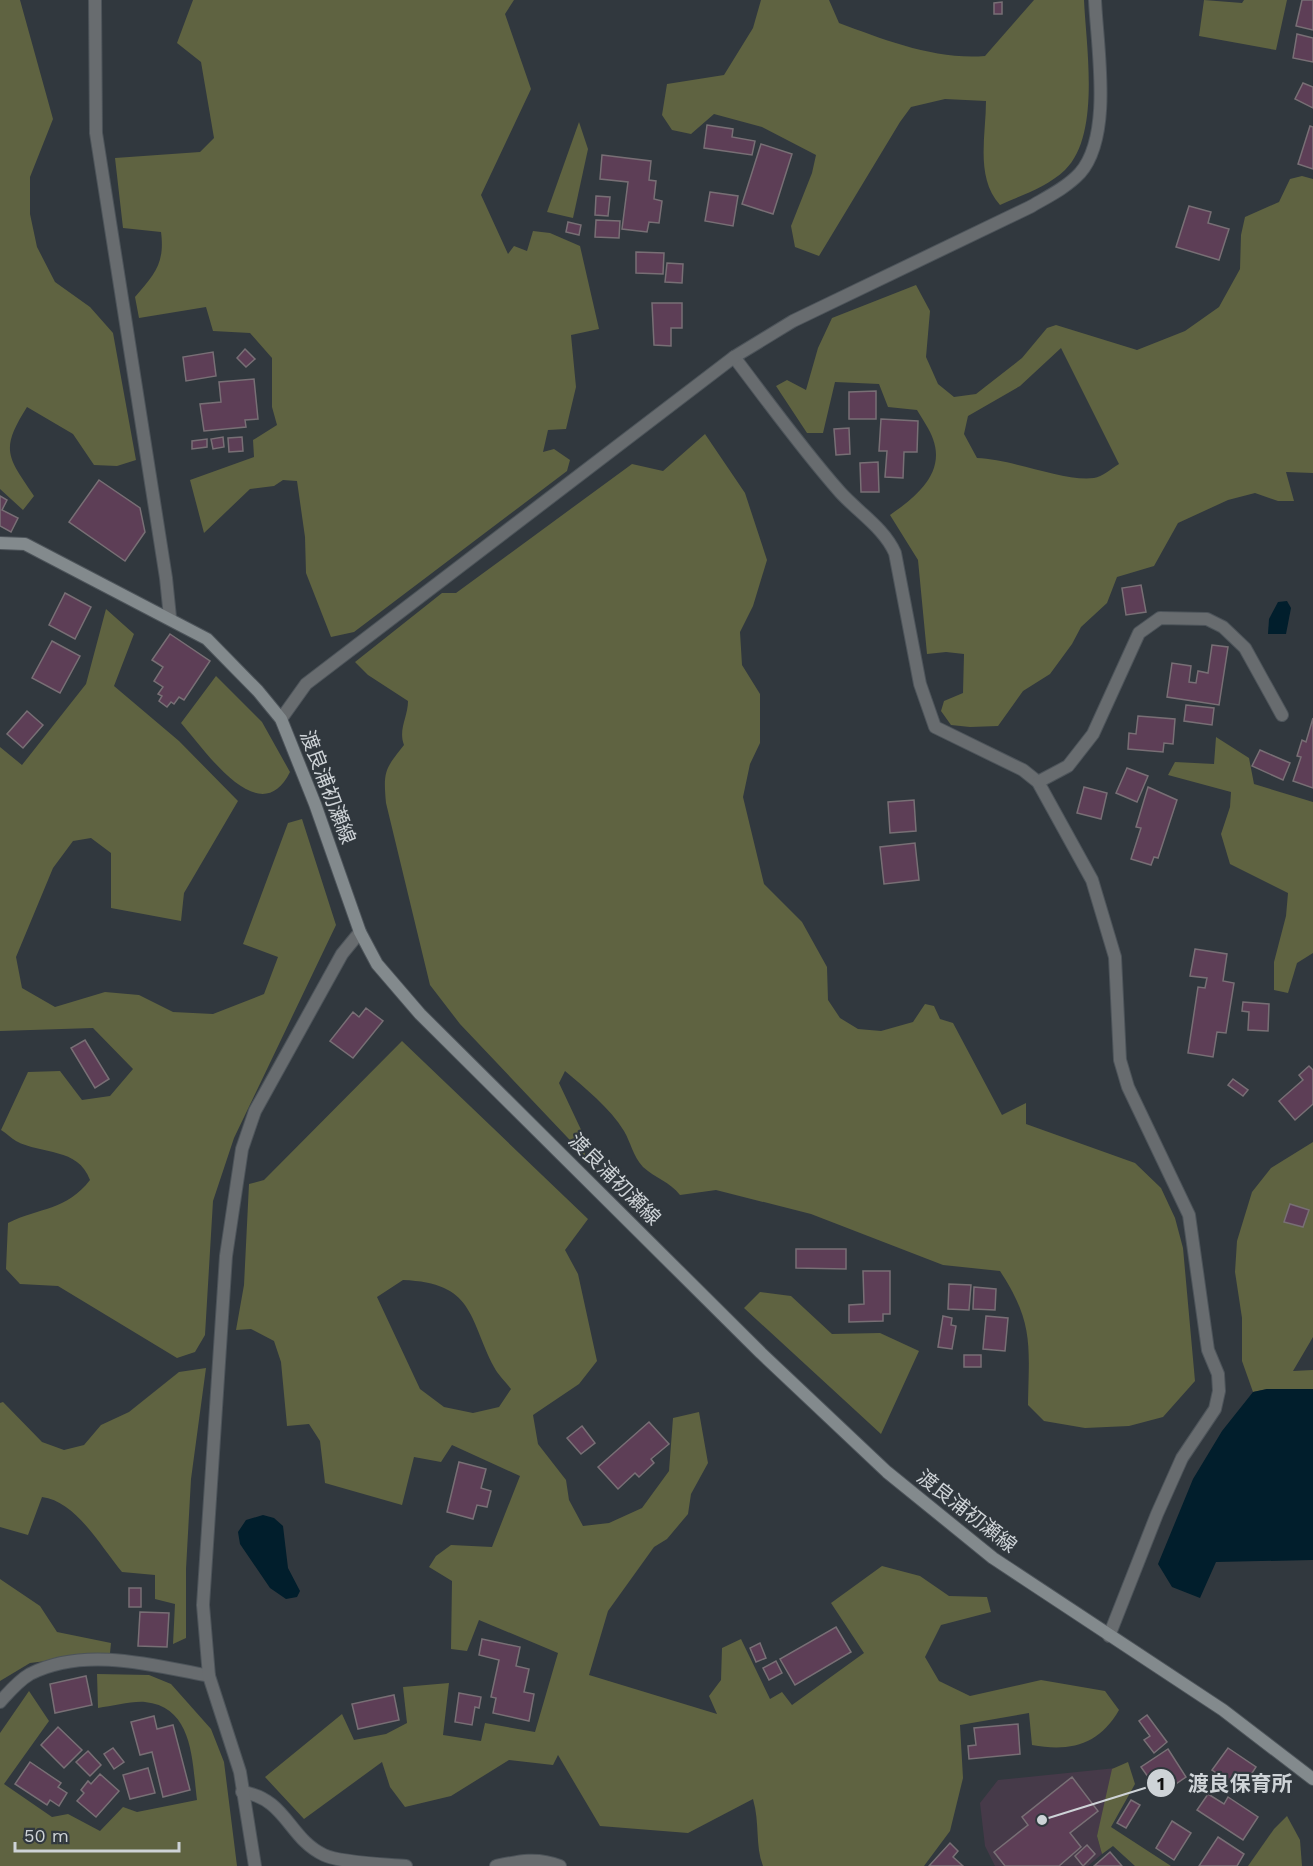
<svg xmlns="http://www.w3.org/2000/svg" width="1313" height="1866" font-family="'Work Sans','Noto Sans JP',sans-serif">
<style>
.education{fill:#463a49}
.green{fill:#5f6341;fill-rule:evenodd}
.water{fill:#011e2c}
.building{fill:#5d3e56;stroke:#786f75;stroke-width:1.5}
.lines{fill:none;stroke-linecap:round;stroke-linejoin:round}
.street-casing{stroke:#4d545a;stroke-width:14}
.secondary-casing{stroke:#4d545a;stroke-width:14}
.street{stroke:#686c6f;stroke-width:12}
.secondary{stroke:#838a8d;stroke-width:12}
.labels{text-anchor:middle;stroke-width:4.5;stroke-linejoin:round;paint-order:stroke}
.street-label{font-size:20px;fill:#ced3d7;stroke:#31383e}
.leader{fill:none;stroke:#ced3d7;stroke-width:2}
.callout-dot{fill:#ced3d7;stroke:#31383e;stroke-width:2}
.mark-label{font-size:18px;text-anchor:middle;font-weight:bold;fill:#111}
.callout-label{font-size:21px;text-anchor:middle;font-weight:bold;fill:#ced3d7;stroke:#31383e;stroke-width:4.5;stroke-linejoin:round;paint-order:stroke}
</style>
<rect width="100%" height="100%" fill="#31383e"/>
<path class="education" d="M1116 1768 1097 1836 1102 1854 1088 1866H995L985 1846 980 1803 998 1780Z"/>
<g class="green">
<path d="M0 0H20L53 119 30 177V214L37 247 55 282 90 307 113 333 136 460 117 466 94 465 73 434 27 407C0 450 7 456 34 496L23 510 0 489Z"/>
<path d="M193 0H514L505 14 531 89 481 195 508 254 514 246 527 251 533 231 550 233 580 246 599 329 571 335 576 387 566 429 548 430 543 452 554 449 570 460 567 471 354 632 331 637 306 573 305 537 297 481 283 480 274 486 250 489 204 533 190 480 254 457 253 440 277 425 272 407V358L250 333 213 331 206 307 139 318 135 297C155 274 165 263 161 232L123 228 115 158 200 152 214 138 201 62 177 43Z"/>
<path d="M761 0H829L839 23C885 40 935 60 985 56L1034 0H1084C1086 46 1101 135 1065 170 1047 187 1022 195 1000 205 975 177 986 136 986 101L945 99 911 107 900 122 819 256 795 247 791 226 812 173 816 155 762 127 714 114 691 134 672 130 662 115 667 84 724 75 753 28Z"/>
<path d="M1204 0 1242 3 1244 0H1287L1276 50 1199 36Z"/>
<path d="M579 122 588 149 573 218 547 212Z"/>
<path d="M1302 176 1313 179V473L1286 472 1294 501H1278L1255 493 1228 500 1178 523 1154 566 1117 577 1107 603 1081 627 1072 644 1050 674 1023 691 998 726 970 727 951 725 941 711 944 701 963 693 964 654 946 652 927 654 918 560 890 515C914 498 946 474 933 439 930 430 923 420 917 410L888 407 879 384 835 382 823 433H807L776 386 787 380 806 390 818 348 832 318 916 285 930 311 926 357 938 384 954 397 976 394 1022 358 1047 328 1056 325 1137 350 1185 331 1219 307 1240 269 1241 235 1245 217 1279 202 1290 179ZM1061 348 1119 464C1112 468 1102 477 1094 478 1065 482 1012 459 977 458L964 434 968 416 1020 386Z"/>
<path d="M705 434 745 493 767 560 753 606 740 632 742 665 760 694V743L750 764 743 797 764 884 802 922 827 967 828 1000 840 1018 858 1029 881 1031 913 1022 925 1004 934 1006 940 1019 953 1023 1002 1115 1026 1103V1124L1135 1163 1161 1188 1175 1218 1183 1248 1195 1381 1163 1417 1129 1426 1085 1428 1044 1421 1028 1405C1029 1345 1034 1323 1000 1271L943 1265 811 1214 716 1190 680 1195C670 1182 655 1178 643 1167 633 1156 631 1143 624 1131 610 1108 585 1088 565 1071L559 1083 584 1136 585 1156 460 1024 430 985 386 803C383 771 385 769 404 745 398 729 408 717 408 701L368 675 355 662 442 593H456L632 464 663 471Z"/>
<path d="M106 609 134 634 114 686 179 741 238 801 184 893 181 921 111 908V853L91 838 73 841 53 868 16 957 22 988 55 1007 105 992 139 995 173 1012 213 1014 264 994 278 957 243 944 288 823 302 819 336 925 234 1138 213 1201 205 1335 195 1352 177 1358 58 1286 20 1284 6 1269 8 1223C40 1207 66 1211 90 1180 78 1147 42 1155 16 1141 11 1138 6 1133 1 1130L28 1072 60 1071 82 1100 110 1096 133 1069 93 1028 0 1031V747L22 765 86 684Z"/>
<path d="M216 676 262 722 290 772C260 833 205 750 181 723Z"/>
<path d="M1216 737 1249 758 1254 784 1313 802V953L1297 963 1288 993 1274 990V962L1286 916 1288 893 1230 864 1221 834 1230 807 1231 792 1168 775 1175 762 1214 764Z"/>
<path d="M402 1041 588 1219 565 1250 578 1274 597 1361 579 1384 533 1415 538 1444 566 1480 569 1500 583 1526 609 1523 642 1508 669 1471 673 1418 699 1412 708 1463 691 1494 688 1514 667 1539 654 1547 608 1611 589 1675 717 1714 709 1696 721 1680 722 1648 741 1639 770 1699 782 1692 792 1705 864 1653 831 1603 882 1566 920 1576 949 1596 987 1597 991 1612 941 1625 925 1657 939 1681 970 1696 1041 1680 1105 1691 1119 1710C1099 1745 1070 1752 1032 1745L1029 1713 960 1725 963 1778 950 1831 924 1866H763C755 1846 760 1823 753 1799L688 1833 600 1826 558 1755 553 1765 509 1760 451 1796 405 1807 390 1787 382 1762 304 1819 265 1777 342 1714 354 1740 386 1734 407 1723 403 1687 449 1683 443 1735 481 1741 485 1723 535 1732 558 1653 479 1620 467 1651 451 1649 452 1581 429 1567 436 1556 451 1545 492 1547 520 1476 452 1445 441 1462 414 1457 402 1505 325 1483 320 1441 309 1424 287 1426 281 1362 274 1341 251 1329 236 1330 244 1285 249 1184 264 1180ZM403 1280C474 1283 468 1316 494 1367 498 1375 506 1382 511 1389L499 1407 473 1413 444 1407 420 1389 377 1297Z"/>
<path d="M1313 1142V1337L1293 1371 1313 1370V1389H1267L1253 1392 1242 1361V1318L1235 1272 1237 1241 1252 1192 1271 1168Z"/>
<path d="M760 1292 791 1296 832 1334 880 1333 919 1351 881 1434 744 1308Z"/>
<path d="M206 1368 191 1479 186 1569V1638L173 1644 175 1604 155 1599V1575L122 1572C101 1547 76 1501 42 1497L28 1535 0 1527V1403L3 1402 42 1442 64 1450 84 1445 101 1425 129 1412 179 1372Z"/>
<path d="M0 1579 40 1606 57 1632 111 1643 110 1653 30 1663 0 1681Z"/>
<path d="M97 1674 149 1675 171 1684 211 1729 224 1762 237 1866H0V1733L29 1691 49 1721 4 1784 52 1817 68 1814 100 1831 123 1807 137 1812 197 1800C192 1762 194 1707 145 1702 131 1701 113 1706 98 1708Z"/>
<path d="M1128 1762 1135 1784 1111 1827 1171 1866H1135L1113 1846 1102 1854 1097 1836 1112 1769Z"/>
<path d="M1287 1816 1300 1840 1302 1866H1248L1274 1829Z"/>
</g>
<g class="water">
<path d="M1287 601 1291 608 1286 634H1268L1269 619 1278 602Z"/>
<path d="M1267 1389H1313V1560L1216 1562 1200 1598 1172 1587 1158 1564 1193 1479 1222 1431 1253 1392Z"/>
<path d="M263 1515 274 1518 283 1526 288 1568 300 1591 297 1597 286 1599 270 1588 240 1544 238 1532 246 1520Z"/>
</g>
<g class="building">
<path d="M1302 0H1313V30L1296 26Z"/>
<path d="M1002 2V14H994V3Z"/>
<path d="M1297 34 1313 38V62L1293 58Z"/>
<path d="M1303 83 1313 87V108L1295 99Z"/>
<path d="M707 125 733 129 732 137 755 141 752 155 704 148Z"/>
<path d="M1310 126 1313 127V169L1298 164Z"/>
<path d="M761 144 792 154 773 214 742 204Z"/>
<path d="M602 155 651 161 649 180 656 181 654 199 662 201 659 223 649 222 647 232 622 229 628 182 600 179Z"/>
<path d="M710 192 738 196 733 226 705 221Z"/>
<path d="M596 196 610 197 608 216 595 215Z"/>
<path d="M1189 206 1211 212 1208 223 1229 229 1219 260 1176 247Z"/>
<path d="M596 220 620 221 619 238 595 237Z"/>
<path d="M568 222 581 225 579 235 566 232Z"/>
<path d="M636 252 664 253 663 274 636 273Z"/>
<path d="M667 263 683 264 682 283 665 282Z"/>
<path d="M652 303H682V328H671V346L654 345Z"/>
<path d="M245 349 255 359 246 367 237 358Z"/>
<path d="M213 352 216 376 186 381 183 357Z"/>
<path d="M254 379 258 419 245 420 246 427 204 431 200 404 221 402 219 382Z"/>
<path d="M876 391V419H849V392Z"/>
<path d="M881 419 918 421 917 452H904L903 478 885 477 887 451H879Z"/>
<path d="M849 428 850 454 836 455 834 429Z"/>
<path d="M223 437 224 447 213 449 211 439Z"/>
<path d="M242 437 243 451 229 452 228 438Z"/>
<path d="M207 439V447L192 449V441Z"/>
<path d="M878 462 879 492H861L860 463Z"/>
<path d="M99 480 140 508 145 532 125 561 69 522Z"/>
<path d="M0 496 7 500 2 510 18 518 11 532 0 526Z"/>
<path d="M1141 585 1146 612 1126 615 1122 588Z"/>
<path d="M65 593 91 607 75 639 49 625Z"/>
<path d="M170 634 210 661 184 700 179 697 174 704 171 702 167 707 159 701 162 696 158 694 163 687 154 681 163 667 152 660Z"/>
<path d="M52 641 80 656 60 693 32 678Z"/>
<path d="M1212 645 1228 647 1219 705 1167 697 1172 663 1191 666 1189 682 1196 683 1198 671 1208 673Z"/>
<path d="M1186 705 1214 708 1212 725 1184 721Z"/>
<path d="M27 711 43 725 23 748 7 734Z"/>
<path d="M1138 716 1175 719 1173 744 1164 743 1163 752 1128 749 1129 733 1136 734Z"/>
<path d="M1313 718V788L1293 781 1301 757 1297 756 1302 740 1306 742Z"/>
<path d="M1260 750 1290 763 1283 780 1252 766Z"/>
<path d="M1127 768 1148 776 1137 802 1116 793Z"/>
<path d="M1084 787 1107 793 1101 819 1077 813Z"/>
<path d="M1148 787 1177 800 1158 858 1154 857 1151 865 1131 859 1141 828 1136 827Z"/>
<path d="M914 800 916 831 890 833 888 802Z"/>
<path d="M915 843 919 880 884 884 880 847Z"/>
<path d="M1195 949 1227 954 1223 981 1234 983 1226 1033 1217 1032 1213 1057 1188 1053 1198 987 1205 988 1207 978 1190 976Z"/>
<path d="M1243 1002 1269 1004 1268 1031 1248 1030 1249 1012 1242 1011Z"/>
<path d="M366 1008 383 1021 353 1058 330 1041 353 1012 359 1017Z"/>
<path d="M85 1040 109 1079 95 1088 71 1048Z"/>
<path d="M1309 1066 1313 1070V1104L1295 1120 1279 1101 1303 1080 1299 1075Z"/>
<path d="M1233 1079 1248 1090 1243 1096 1228 1085Z"/>
<path d="M1290 1204 1309 1210 1303 1227 1284 1222Z"/>
<path d="M796 1249H846V1269L796 1268Z"/>
<path d="M863 1271H890V1314H883V1321L849 1322V1305L864 1304Z"/>
<path d="M949 1284 971 1285 969 1310 948 1309Z"/>
<path d="M974 1287 996 1289 995 1310 973 1309Z"/>
<path d="M943 1316 952 1318 951 1325 956 1326 952 1349 938 1347Z"/>
<path d="M986 1316 1008 1318 1005 1351 983 1349Z"/>
<rect x="964" y="1355" width="17" height="12"/>
<path d="M649 1422 669 1444 651 1459 654 1463 639 1477 635 1473 618 1489 598 1467Z"/>
<path d="M582 1426 595 1443 581 1454 567 1438Z"/>
<path d="M459 1462 486 1469 481 1488 491 1491 487 1507 477 1505 473 1519 447 1512Z"/>
<rect x="129" y="1588" width="12" height="19"/>
<path d="M140 1612 169 1613 167 1647 138 1646Z"/>
<path d="M836 1627 851 1652 795 1685 780 1659Z"/>
<path d="M482 1639 520 1647 516 1666 529 1669 524 1692 534 1694 529 1721 493 1713 496 1698 491 1697 499 1660 479 1655Z"/>
<path d="M760 1643 766 1658 756 1662 750 1648Z"/>
<path d="M776 1661 782 1673 769 1680 763 1668Z"/>
<path d="M86 1676 92 1705 55 1713 50 1684Z"/>
<path d="M459 1693 481 1697 479 1708 475 1707 472 1725 455 1722Z"/>
<path d="M394 1695 399 1720 358 1729 352 1704Z"/>
<path d="M1147 1715 1167 1742 1154 1753 1144 1740 1150 1736 1139 1721Z"/>
<path d="M154 1716 157 1729 173 1725 190 1790 163 1797 152 1752 140 1755 131 1722Z"/>
<path d="M1018 1724 1020 1754 969 1759 968 1746 976 1745 974 1728Z"/>
<path d="M58 1727 82 1750 64 1768 41 1745Z"/>
<path d="M113 1748 124 1762 114 1769 104 1754Z"/>
<path d="M1228 1748 1256 1767 1241 1790 1212 1770Z"/>
<path d="M1168 1749 1186 1777 1170 1788 1168 1785 1158 1791 1141 1767Z"/>
<path d="M88 1751 101 1765 90 1776 76 1762Z"/>
<path d="M30 1762 61 1783 58 1787 67 1793 59 1806 50 1800 47 1805 15 1784Z"/>
<path d="M148 1768 155 1793 130 1799 123 1775Z"/>
<path d="M100 1774 119 1791 96 1817 77 1801 84 1793 81 1790 88 1781 91 1784Z"/>
<path d="M1072 1777 1098 1811 1070 1833 1081 1847 1059 1866H1005L994 1852 1028 1825 1022 1817Z"/>
<path d="M1208 1794 1224 1804 1228 1797 1258 1817 1243 1840 1197 1810Z"/>
<path d="M1131 1800 1140 1805 1126 1828 1117 1823Z"/>
<path d="M1172 1821 1191 1833 1174 1860 1156 1848Z"/>
<path d="M1218 1837 1244 1854 1237 1866H1199Z"/>
<path d="M950 1843 958 1851 953 1857 963 1866H929Z"/>
<path d="M1087 1845 1095 1854 1083 1866 1075 1856Z"/>
<path d="M1110 1852 1122 1866H1094Z"/>
</g>
<g class="lines">
<defs>
<g id="street">
<path d="M95 0 96 133 166 578 170 617"/>
<path d="M734 357C769 403 802 449 840 492 858 512 884 528 895 553L920 684 935 727 1023 770 1038 782 1092 880 1115 957 1120 1060 1128 1087 1189 1215 1208 1350 1218 1374 1219 1391 1215 1409 1182 1458 1157 1514 1109 1636"/>
<path d="M281 719 306 684 734 357 793 321 1030 207C1047 197 1066 188 1080 173 1113 135 1097 47 1095 0"/>
<path d="M1038 782 1068 766 1093 734 1139 633 1160 618 1207 619 1223 627 1245 648 1282 715"/>
<path d="M0 1702C9 1692 18 1681 30 1674 84 1646 153 1665 209 1676"/>
<path d="M242 1792C286 1798 289 1839 324 1855 341 1863 386 1864 406 1866"/>
<path d="M255 1866 240 1772 209 1676 203 1605 226 1256 242 1149 255 1111 342 954 360 932"/>
<path d="M496 1866C519 1861 537 1857 560 1866"/>
</g>
<path id="secondary" d="M0 543 25 544 207 639 258 691 281 719 315 804 360 932 377 964 420 1014 761 1353 887 1472 993 1558 1223 1710 1313 1779"/>
</defs>
<use href="#street" class="street-casing"/>
<use href="#secondary" class="secondary-casing"/>
<use href="#street" class="street"/>
<use href="#secondary" class="secondary"/>
</g>
<g class="labels">
<g class="street-label">
<text transform="translate(328 787) rotate(69)" y="7">渡良浦初瀬線</text>
<text transform="translate(615 1179) rotate(45)" y="7">渡良浦初瀬線</text>
<text transform="translate(967 1511) rotate(38)" y="7">渡良浦初瀬線</text>
</g>
</g>
<path class="leader" d="M1042 1820L1161 1783"/>
<g class="callout-dot">
<circle cx="1042" cy="1820" r="6"/>
<circle cx="1161" cy="1783" r="15"/>
</g>
<g class="mark-label">
<text x="1161" y="1790">1</text>
</g>
<g class="callout-label">
<text x="1240" y="1791">渡良保育所</text>
</g>
<path d="M15 1842v9h164v-9" fill="none" stroke="#ced3d7" stroke-width="3"/>
<text x="24" y="1842" font-size="18" fill="#ced3d7" stroke="#31383e" stroke-width="4.5" paint-order="stroke">50 m</text>
</svg>
